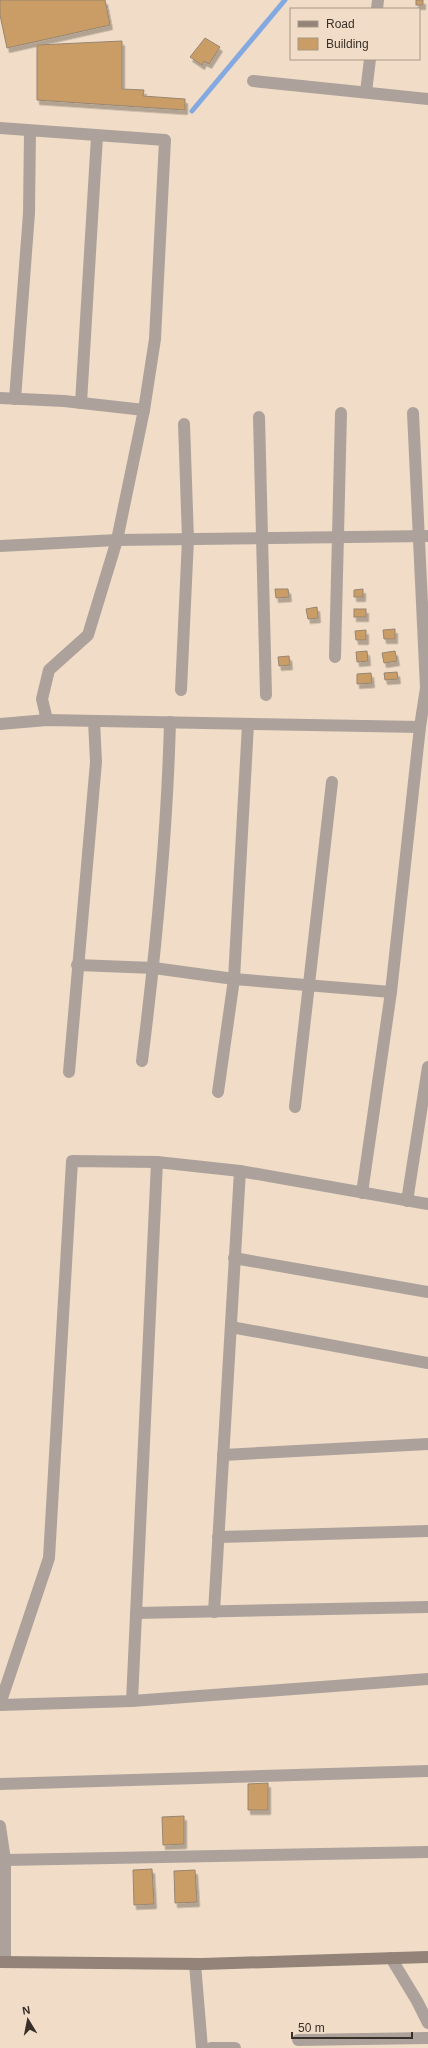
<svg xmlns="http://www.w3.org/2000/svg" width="428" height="2048" font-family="Helvetica,sans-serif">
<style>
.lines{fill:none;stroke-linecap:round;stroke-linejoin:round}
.stream{stroke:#84a9e0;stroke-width:5}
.building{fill:#cb9d66;stroke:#978571;filter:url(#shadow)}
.street{stroke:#ada29b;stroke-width:12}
.secondary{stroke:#938379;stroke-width:12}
</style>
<defs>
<filter id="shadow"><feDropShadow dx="2.5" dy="4.5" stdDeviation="0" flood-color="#0004"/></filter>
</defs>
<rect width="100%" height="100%" fill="#f1ddc7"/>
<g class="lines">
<path class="stream" d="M192 111 285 0"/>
</g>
<g class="building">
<path d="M0 0H105L110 25 7 48 0 15Z"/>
<rect x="416" y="0" width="7" height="5"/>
<path d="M205 38 220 47 209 64 204 61 202 65 190 57Z"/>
<path d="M122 41V89L144 90 143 96 185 99V110L37 100V45Z"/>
<path d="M275 589H288L289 597 276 598Z"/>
<path d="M363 589V597H354V590Z"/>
<path d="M317 607 318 618 308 619 306 609Z"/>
<rect x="354" y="609" width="12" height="8"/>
<path d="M395 629V639H384L383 630Z"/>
<path d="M366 630V640H356L355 631Z"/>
<path d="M367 651 368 661 357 662 356 652Z"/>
<path d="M395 651 397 661 384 663 382 653Z"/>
<path d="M289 656 290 665 279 666 278 657Z"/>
<path d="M397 672 398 679 385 680 384 673Z"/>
<path d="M371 673 372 683 357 684V674Z"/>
<path d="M268 1783V1810H248V1784Z"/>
<path d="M184 1816V1844L163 1845 162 1817Z"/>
<path d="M152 1869 154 1904 134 1905 133 1870Z"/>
<path d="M195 1870 197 1902 175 1903 174 1871Z"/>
</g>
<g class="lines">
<g class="street">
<path d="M377 9 378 0"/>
<path d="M253 81 428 99"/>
<path d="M366 92 370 59"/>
<path d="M0 128 165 140 155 339 144 410 117 540 88 635 49 670 42 699 47 720"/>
<path d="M0 398 64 401 144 410"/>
<path d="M15 399 29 213 30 131"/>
<path d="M81 403 97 136"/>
<path d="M259 417 266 695"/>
<path d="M0 546 117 540 428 536"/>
<path d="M335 657 341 413"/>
<path d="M181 690 188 539 184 424"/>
<path d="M0 724 47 720 420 727"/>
<path d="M77 965 154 968 234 979 391 992"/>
<path d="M142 1061C156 949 167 836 170 722"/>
<path d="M69 1072 96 762 94 721"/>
<path d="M218 1092 234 979 248 724"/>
<path d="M295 1107 332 782"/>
<path d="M362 1193 391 992 420 727 426 688 413 413"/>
<path d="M407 1201 428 1067"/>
<path d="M234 1258 428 1292"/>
<path d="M231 1327 428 1363"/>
<path d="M223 1455 428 1444"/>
<path d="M218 1537 428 1531"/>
<path d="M214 1612 240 1171"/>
<path d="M136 1613 428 1607"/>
<path d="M132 1701 157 1162"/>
<path d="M0 1704 49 1558 72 1161 157 1162 240 1171 428 1204"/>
<path d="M0 1705 132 1701 428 1679"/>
<path d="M0 1784 428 1771"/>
<path d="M0 1826 5 1860V1961"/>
<path d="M5 1860 428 1852"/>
<path d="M391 1958 417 2001 428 2023"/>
<path d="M195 1964 202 2048"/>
<path d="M298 2040 428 2038"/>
<path d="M211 2048H235"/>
</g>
<path class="secondary" d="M0 1962 202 1964 428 1957"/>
</g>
<rect x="290" y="8" width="130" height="52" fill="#f1ddc7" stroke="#a79887"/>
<rect x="298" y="21" width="20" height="6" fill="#938379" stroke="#a79887"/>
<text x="326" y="28" font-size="12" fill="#383028">Road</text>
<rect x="298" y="38" width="20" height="12" fill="#cb9d66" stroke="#a79887"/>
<text x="326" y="48" font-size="12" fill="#383028">Building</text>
<g transform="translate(28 2020) rotate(350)" stroke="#f1ddc7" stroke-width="3" paint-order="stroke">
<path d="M0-3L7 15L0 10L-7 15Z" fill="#383028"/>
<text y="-6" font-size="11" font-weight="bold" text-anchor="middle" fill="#383028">N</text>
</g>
<path d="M292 2032v6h120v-6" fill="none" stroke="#383028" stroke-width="2"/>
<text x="298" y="2032" font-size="12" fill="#383028" stroke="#f1ddc7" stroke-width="3" paint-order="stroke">50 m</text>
</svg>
